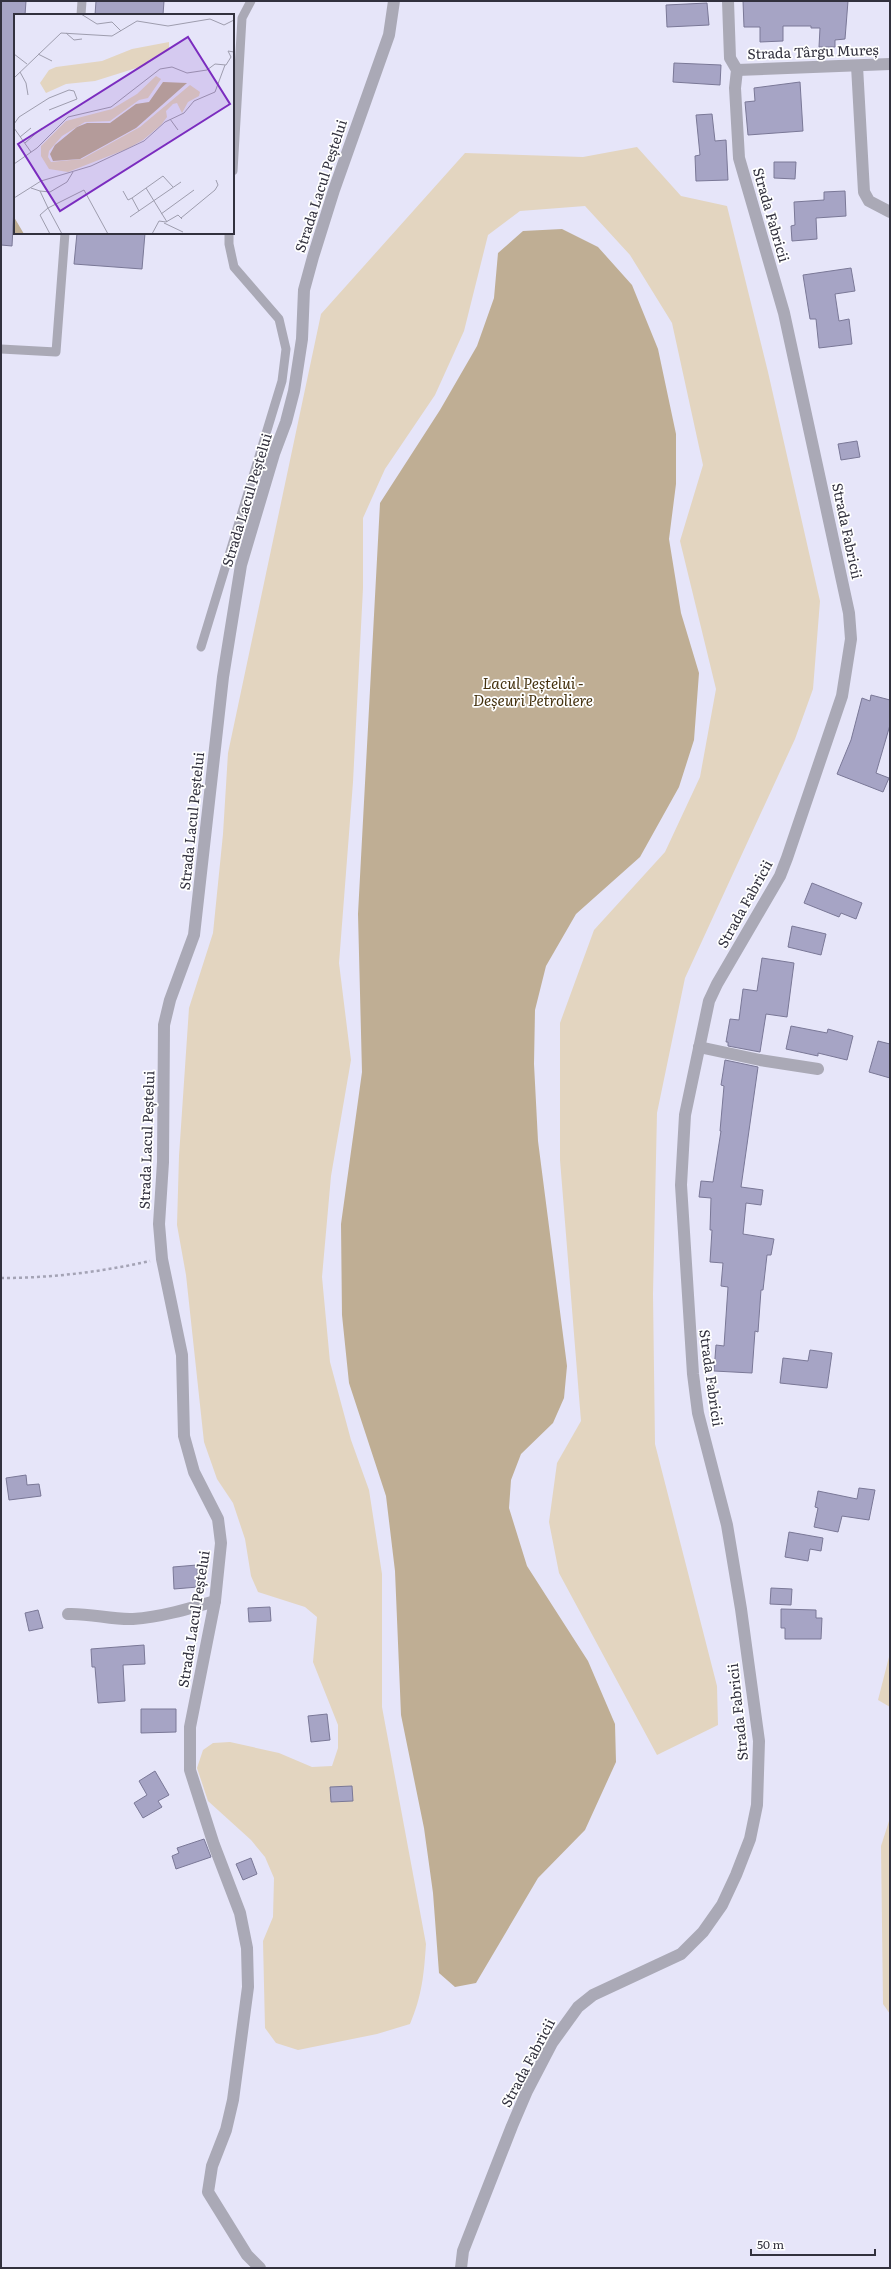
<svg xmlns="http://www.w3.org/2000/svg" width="891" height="2269" font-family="Literata,serif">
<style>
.green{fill:#e3d5c0}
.water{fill:#bfae94}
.building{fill:#a6a4c5;stroke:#7a7897}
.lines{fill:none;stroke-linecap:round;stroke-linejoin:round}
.path{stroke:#a4a3b5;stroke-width:2.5;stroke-dasharray:3 3;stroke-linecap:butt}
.service{stroke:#aaa9b6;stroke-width:9}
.minor{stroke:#aaa9b6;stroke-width:12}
.labels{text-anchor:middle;stroke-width:3.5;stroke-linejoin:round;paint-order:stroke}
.street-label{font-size:14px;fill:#32313e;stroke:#fff}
.water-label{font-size:15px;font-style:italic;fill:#43300d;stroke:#fff}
.inset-road{fill:none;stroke:#9e9dae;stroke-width:1}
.view{fill:#7b2cbf;fill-opacity:0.15;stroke:#7b2cbf;stroke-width:2}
.inset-edge{fill:none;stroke:#32313e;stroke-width:2}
</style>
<rect width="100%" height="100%" fill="#e6e5f9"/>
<g class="green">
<path d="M637 147 681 196 727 206 768 372 820 601 813 689 795 739 685 978 657 1113 653 1294 655 1444 717 1686 718 1725 657 1755 559 1573 549 1522 557 1463 581 1421 560 1160V1023L594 930 665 852 700 777 716 689 680 541 703 465 672 323 630 255 585 206 520 211 488 235 464 331 435 395 385 469 363 518V588L353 782 339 963 351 1060 331 1176 322 1277 330 1362 351 1440 369 1490 382 1574V1707L426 1944C424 1974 422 1996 410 2024L377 2034 298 2050 276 2043 265 2028 263 1941 273 1917 274 1878 265 1857 251 1840 208 1801 197 1768 203 1750 213 1743 230 1742 279 1753 312 1767 332 1766 338 1748V1725L313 1662 317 1617 305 1607 258 1592 251 1576 245 1539 233 1503 217 1479 204 1442 186 1275 177 1225 179 1156 189 1008 213 933 223 834 228 753 321 314 465 153 583 157Z"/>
<path d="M890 1653V1707L878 1700Z"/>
<path d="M890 1818V2014L883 2004 881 1846Z"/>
</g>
<path class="water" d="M562 229 598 247 632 285 658 349 676 434V484L669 539 681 613 699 673 694 740 679 787 640 857 576 914 546 966 535 1010 534 1064 538 1141 567 1366 564 1398 553 1423 521 1454 511 1480 509 1508 527 1566 588 1661 615 1724 616 1762 585 1830 538 1878 476 1983 455 1987 439 1973 433 1893 424 1828 401 1715 395 1571 386 1496 349 1383 342 1315 341 1224 362 1072 358 914 380 503 440 410 477 346 494 298 498 253 523 231Z"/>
<g class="building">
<path d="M1 1H26L25 15H15V188L12 246 1 245Z"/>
<path d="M96 1H164L163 15H95Z"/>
<path d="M743 1H848L845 39 835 40V47H819L820 28H811V26H783V41L760 42V27H744Z"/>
<path d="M707 3 709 25 667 27 666 5Z"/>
<path d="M674 63 721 65 720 85 673 82Z"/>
<path d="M800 82 803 131 748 135 745 102 755 101 754 88Z"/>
<path d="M712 114 715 141 726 140 728 180 696 181 695 156 700 155 696 115Z"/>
<path d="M774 162H796L795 179 774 178Z"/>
<path d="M845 191 846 216 816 218 817 239 792 241 791 226 795 225 794 202 824 200V192Z"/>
<path d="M77 233H145L142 269 74 264Z"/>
<path d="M851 268 855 291 835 294 839 321 849 319 852 344 819 348 816 319H810L803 275Z"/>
<path d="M857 441 860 457 841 460 838 444Z"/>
<path d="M871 695 890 700V725L876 773 889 778 883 792 837 774 851 740 862 698 870 701Z"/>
<path d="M812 883 862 903 856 919 841 913 839 917 804 903Z"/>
<path d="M792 926 826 934 821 955 788 947Z"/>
<path d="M762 958 794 963 787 1017 766 1014 760 1052 728 1046V1042H726L730 1019 739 1020 743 989 757 991Z"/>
<path d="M791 1026 827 1033 828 1029 853 1036 847 1060 818 1053V1056L786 1049Z"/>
<path d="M878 1041 890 1044V1078L869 1072Z"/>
<path d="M725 1060 758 1067 741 1187 763 1190 761 1205 746 1203 743 1234 774 1239 771 1255H767L763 1290H761L758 1332 755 1331 752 1373 714 1371 716 1345 724 1346 728 1287 721 1286 723 1263 710 1262 712 1230H710L711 1198 699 1197 701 1181 713 1182 721 1131H720L724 1086 721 1085Z"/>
<path d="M810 1350 832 1353 827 1388 780 1383 783 1358 808 1361Z"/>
<path d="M26 1475 27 1485 39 1484 41 1496 9 1500 6 1478Z"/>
<path d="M859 1488 875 1490 869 1520 842 1516 838 1532 814 1527 818 1508 815 1507 818 1491 857 1499Z"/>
<path d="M789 1532 823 1538 821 1551 810 1549 808 1561 785 1557Z"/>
<path d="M197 1565 198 1587 174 1589 173 1567Z"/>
<path d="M771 1588 792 1589 791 1605 770 1604Z"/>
<path d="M270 1607 271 1621 249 1622 248 1608Z"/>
<path d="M781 1609 816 1610V1618H822L821 1639H785V1628H781Z"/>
<path d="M38 1610 43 1628 29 1631 25 1613Z"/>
<path d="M144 1645 145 1664 123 1665 125 1701 98 1703 95 1667H92L91 1649Z"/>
<path d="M141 1709H176V1732L141 1733Z"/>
<path d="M327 1714 330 1740 311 1742 308 1716Z"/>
<path d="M155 1771 169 1795 158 1801 162 1807 143 1818 134 1803 147 1795 139 1781Z"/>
<path d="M352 1786 353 1801 331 1802 330 1787Z"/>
<path d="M204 1839 211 1857 176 1869 172 1856 179 1853 177 1848Z"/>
<path d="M251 1858 257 1874 243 1880 236 1864Z"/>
</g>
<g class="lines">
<path class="path" d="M1 1278C51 1278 101 1272 150 1261"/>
<g class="service">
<path d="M81 15 82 1"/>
<path d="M233 171 242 18 251 1"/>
<path d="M1 349 56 352 65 233"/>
<path d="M201 647 282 381 286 349 279 319 234 267 229 244V233"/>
</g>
<g class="minor">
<path d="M857 66 864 192 869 201 890 212"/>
<path d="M737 70 890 64"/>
<path d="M699 1047 760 1060 818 1069"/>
<path d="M68 1614C90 1613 112 1620 133 1619 161 1617 188 1609 215 1601"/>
<path d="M260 2268 247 2255 208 2192 212 2166 226 2130 233 2100 248 1987 247 1948 240 1913 214 1845 190 1770V1727L215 1601 221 1543 218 1519 194 1472 184 1436 182 1355 162 1259 159 1224 163 1162 164 1025 170 1000 194 935 223 677 241 565 274 454 286 422 294 391 302 339 304 290 313 257 334 190 389 35 394 1"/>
<path d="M461 2268 463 2251 512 2126 527 2091 552 2043 578 2007 593 1995 681 1954 703 1932 722 1905 736 1875 750 1839 757 1805 759 1741 741 1609 727 1525 698 1413 693 1374 681 1185 685 1115 709 1001 717 984 780 876 787 858 842 696 851 639 849 613 784 313 739 158 735 88 737 70 730 58 728 1"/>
</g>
</g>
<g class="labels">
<g class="street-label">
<text transform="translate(813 52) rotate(-2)" y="5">Strada Târgu Mureș</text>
<text transform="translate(321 186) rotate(-72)" y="5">Strada Lacul Peștelui</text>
<text transform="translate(771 215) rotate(74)" y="5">Strada Fabricii</text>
<text transform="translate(247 500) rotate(-73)" y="5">Strada Lacul Peștelui</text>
<text transform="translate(847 531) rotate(78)" y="5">Strada Fabricii</text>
<text transform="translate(192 821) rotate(-84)" y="5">Strada Lacul Peștelui</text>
<text transform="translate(745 904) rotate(-61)" y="5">Strada Fabricii</text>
<text transform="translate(147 1140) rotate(-88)" y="5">Strada Lacul Peștelui</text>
<text transform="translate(711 1378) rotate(82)" y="5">Strada Fabricii</text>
<text transform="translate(194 1619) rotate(-81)" y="5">Strada Lacul Peștelui</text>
<text transform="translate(738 1712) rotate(-96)" y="5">Strada Fabricii</text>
<text transform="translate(528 2063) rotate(-62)" y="5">Strada Fabricii</text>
</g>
<g class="water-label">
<text x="533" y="689">Lacul Peștelui -<tspan x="533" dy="17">Deșeuri Petroliere</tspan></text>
</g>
</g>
<g transform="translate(14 14)">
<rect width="220" height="220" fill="#e6e5f9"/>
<path d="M155 28V36L135 46 132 51 81 67 52 70 32 79 26 69 35 56 42 53 88 47 118 35ZM142 62 147 65 134 84 125 86 96 107 71 108 48 122 35 137 34 143 37 148 68 145 126 113 176 71 186 78 185 82 174 88 168 99 163 89 159 90 152 97 153 103 147 111 129 126 113 135 54 158 35 155 27 142V132L52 107 98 95 123 80Z" fill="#e3d5c0"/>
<path d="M149 68 173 69 122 114 66 145 39 147 36 140 41 131 63 113 73 109H96L122 90 135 88ZM0 203 10 220H0Z" fill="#bfae94"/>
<path class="inset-road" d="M67 0 83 10 98 8 107 17M52 19 60 26 68 25M0 40 13 50M24 40 38 47M6 58 12 69 14 81M0 64 47 19 98 22 123 7 154 12 196 5 210 11 220 6M156 105 164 116M0 110 5 103 35 84 55 76 60 77 63 85 35 96M0 114 17 138M6 123 17 114M11 129 28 114M0 150 23 134 54 103 97 93 146 55 158 53 173 59 193 56 201 50 212 51 217 43 214 37 220 38M17 174 26 177 34 194 26 201 36 220M132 174 153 208M26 177 36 178 53 168 59 158M109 177 114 186 118 184M0 184 27 167 77 152 130 127 151 108 170 99 180 87 201 78 211 51M125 197 118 184 149 162 159 173M147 200 180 176M116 203 167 168M167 204 201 176 204 171 202 166M150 209 169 218M48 220 34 194 70 176 94 220M138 220 145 207 152 208 164 201 168 205"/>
<path class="view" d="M174 23 216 90 46 197 4 130Z"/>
<rect width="220" height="220" class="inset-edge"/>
</g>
<rect width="891" height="2269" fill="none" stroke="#32313e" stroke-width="4"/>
<path d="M751 2249v6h124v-6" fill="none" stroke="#32313e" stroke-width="2"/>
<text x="757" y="2249" font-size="12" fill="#32313e" stroke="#ffffff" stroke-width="3" paint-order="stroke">50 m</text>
</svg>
